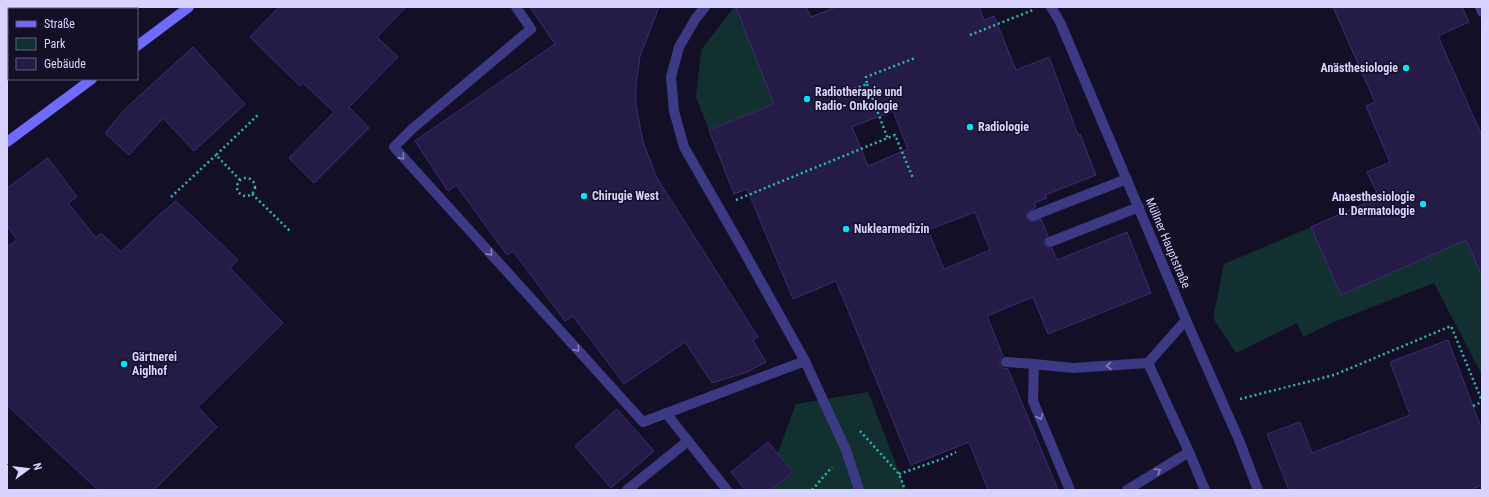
<svg xmlns="http://www.w3.org/2000/svg" width="1489" height="497" font-family="'Roboto Condensed',sans-serif">
<style>
.green{fill:#12302f}
.building{fill:#241b47;stroke:#3b2d73;fill-rule:evenodd}
.lines{fill:none;stroke-linecap:round;stroke-linejoin:round}
.path{stroke:#2fb8b0;stroke-width:2.5;stroke-dasharray:2 3;stroke-linecap:butt}
.lane{stroke:#3d3a85;stroke-width:10}
.street{stroke:#3d3a85;stroke-width:10}
.secondary{stroke:#6f6bff;stroke-width:10}
.oneway{stroke:#837fbc}
.poi-dot{fill:#00e5ff;stroke:#130f26;stroke-width:1.5}
.labels{text-anchor:middle;stroke-width:3;stroke-linejoin:round;paint-order:stroke}
.poi-label{font-size:12px;font-weight:bold;fill:#d9d4ff;stroke:#130f26;text-anchor:start}
.street-label{font-size:12px;fill:#d9d4ff;stroke:#130f26}
</style>
<rect width="100%" height="100%" fill="#130f26"/>
<g class="green">
<path d="M734 7H736L774 104 709 130 696 97 701 50Z"/>
<path d="M1311 227H1460L1482 276V375L1434 283 1334 322 1303 337 1297 323 1236 353 1213 318 1224 264Z"/>
<path d="M868 392 906 490H764L796 404Z"/>
</g>
<g class="building">
<path d="M279 7H406L377 37 398 57 349 107 369 128 314 183 289 158 334 112 303 83 300 86 250 37Z"/>
<path d="M530 7H659L640 56 636 85V105L643 142 657 178 758 337 753 340 766 362 747 372 712 383 685 342 624 384 573 316 565 321 513 251 507 255 456 185 448 191 415 141 555 44Z"/>
<path d="M736 7H806L811 17 836 7H979L984 20 994 16 1016 70 1049 57 1078 135 1080 134 1096 175 1045 195 1047 198 1034 203 1036 207 1027 212 1026 215V219L1031 222 1041 219 1048 236 1044 241V245L1049 248H1052L1057 260 1127 232 1151 293 1048 334 1033 297 987 316 1003 356 1000 359V364L1003 368 1008 369 1058 490H988L969 442 911 465 836 281 793 299 747 189 734 194 709 130 774 104ZM893 111 908 149 868 166 852 127ZM975 212 990 250 944 269 928 230Z"/>
<path d="M1333 7H1462L1469 22 1438 36 1482 136V276L1466 240 1341 295 1311 227 1379 197 1367 172 1390 162 1366 106 1375 102Z"/>
<path d="M193 47 245 104 194 151 163 118 129 155 105 133 125 109Z"/>
<path d="M48 158 77 197 68 203 96 238 101 233 121 252 159 215 176 201 238 260 230 268 283 323 198 407 217 427 154 490H98L7 405V247L17 240 7 226V188Z"/>
<path d="M1448 340 1482 430V485L1470 490H1289L1267 434 1300 422 1312 453 1410 415 1390 362Z"/>
<path d="M617 409 654 451 611 488 575 446Z"/>
<path d="M768 442 793 472 771 490H745L731 472Z"/>
</g>
<g class="lines">
<g class="path">
<path d="M970 35 1033 10"/>
<path d="M867 84 888 139"/>
<path d="M840 94 867 84 866 77 915 58"/>
<circle cx="246" cy="187" r="9"/>
<path d="M240 180 216 155 258 115"/>
<path d="M252 194 290 231"/>
<path d="M171 197 216 155"/>
<path d="M736 200 895 135 913 178"/>
<path d="M1240 399 1334 375 1451 326 1482 401"/>
<path d="M1473 406 1482 402"/>
<path d="M860 431 899 474 905 490"/>
<path d="M899 474 942 459 956 452"/>
<path d="M812 490 832 467"/>
</g>
<g class="lane">
<path d="M516 7 531 29 412 129 394 147 643 422 805 361"/>
<path d="M705 7 696 18 679 47 671 77 674 111 684 147 742 248 805 361 846 450 859 490"/>
<path d="M1032 216 1127 179"/>
<path d="M1050 242 1139 207"/>
<path d="M1186 320 1148 363 1189 452 1205 490"/>
<path d="M1006 362 1034 364"/>
<path d="M666 413 727 490"/>
<path d="M627 490 688 441"/>
<path d="M1070 490 1033 401 1034 364 1073 368 1148 363"/>
<path d="M1127 490 1189 452"/>
</g>
<g class="street">
<path d="M1051 7 1060 22 1186 320 1239 440 1258 490"/>
<path d="M1480 7 1482 12"/>
</g>
<g class="secondary">
<path d="M137 46 189 7"/>
<path d="M7 142 92 79"/>
</g>
</g>
<defs><path id="oneway-chevron" d="M-2-3.5L2.5 0L-2 3.5" fill="none" stroke-width="1.6" stroke-linecap="round" stroke-linejoin="round"/></defs>
<g class="oneway">
<use href="#oneway-chevron" transform="translate(402 157) rotate(48)"/>
<use href="#oneway-chevron" transform="translate(490 253) rotate(48)"/>
<use href="#oneway-chevron" transform="translate(577 349) rotate(48)"/>
<use href="#oneway-chevron" transform="translate(1109 366) rotate(177)"/>
<use href="#oneway-chevron" transform="translate(1040 417) rotate(67)"/>
<use href="#oneway-chevron" transform="translate(1158 471) rotate(-32)"/>
</g>
<g class="poi-dot">
<circle cx="1406" cy="68" r="4"/>
<circle cx="807" cy="99" r="4"/>
<circle cx="970" cy="127" r="4"/>
<circle cx="584" cy="196" r="4"/>
<circle cx="1423" cy="204" r="4"/>
<circle cx="846" cy="229" r="4"/>
<circle cx="124" cy="364" r="4"/>
</g>
<g class="labels">
<g class="poi-label">
<text x="1398" y="72" text-anchor="end">Anästhesiologie</text>
<text x="815" y="96">Radiotherapie und<tspan x="815" dy="14">Radio- Onkologie</tspan></text>
<text x="978" y="131">Radiologie</text>
<text x="592" y="200">Chirugie West</text>
<text x="1415" y="201" text-anchor="end">Anaesthesiologie<tspan x="1415" dy="14">u. Dermatologie</tspan></text>
<text x="854" y="233">Nuklearmedizin</text>
<text x="132" y="361">Gärtnerei<tspan x="132" dy="14">Aiglhof</tspan></text>
</g>
<g class="street-label">
<text transform="translate(1168 243) rotate(67)" y="4">Müllner Hauptstraße</text>
</g>
</g>
<rect width="1489" height="497" fill="none" stroke="#d9d4ff" stroke-width="16"/>
<rect x="8" y="8" width="130" height="72" fill="#130f26" stroke="#625e7d"/>
<rect x="16" y="21" width="20" height="6" fill="#6f6bff" stroke="#625e7d"/>
<text x="44" y="28" font-size="12" fill="#d9d4ff">Straße</text>
<rect x="16" y="38" width="20" height="12" fill="#12302f" stroke="#625e7d"/>
<text x="44" y="48" font-size="12" fill="#d9d4ff">Park</text>
<rect x="16" y="58" width="20" height="12" fill="#241b47" stroke="#625e7d"/>
<text x="44" y="68" font-size="12" fill="#d9d4ff">Gebäude</text>
<g transform="translate(28 469) rotate(75)" stroke="#130f26" stroke-width="3" paint-order="stroke">
<path d="M0-3L7 15L0 10L-7 15Z" fill="#d9d4ff"/>
<text y="-6" font-size="11" font-weight="bold" text-anchor="middle" fill="#d9d4ff">N</text>
</g>
</svg>
